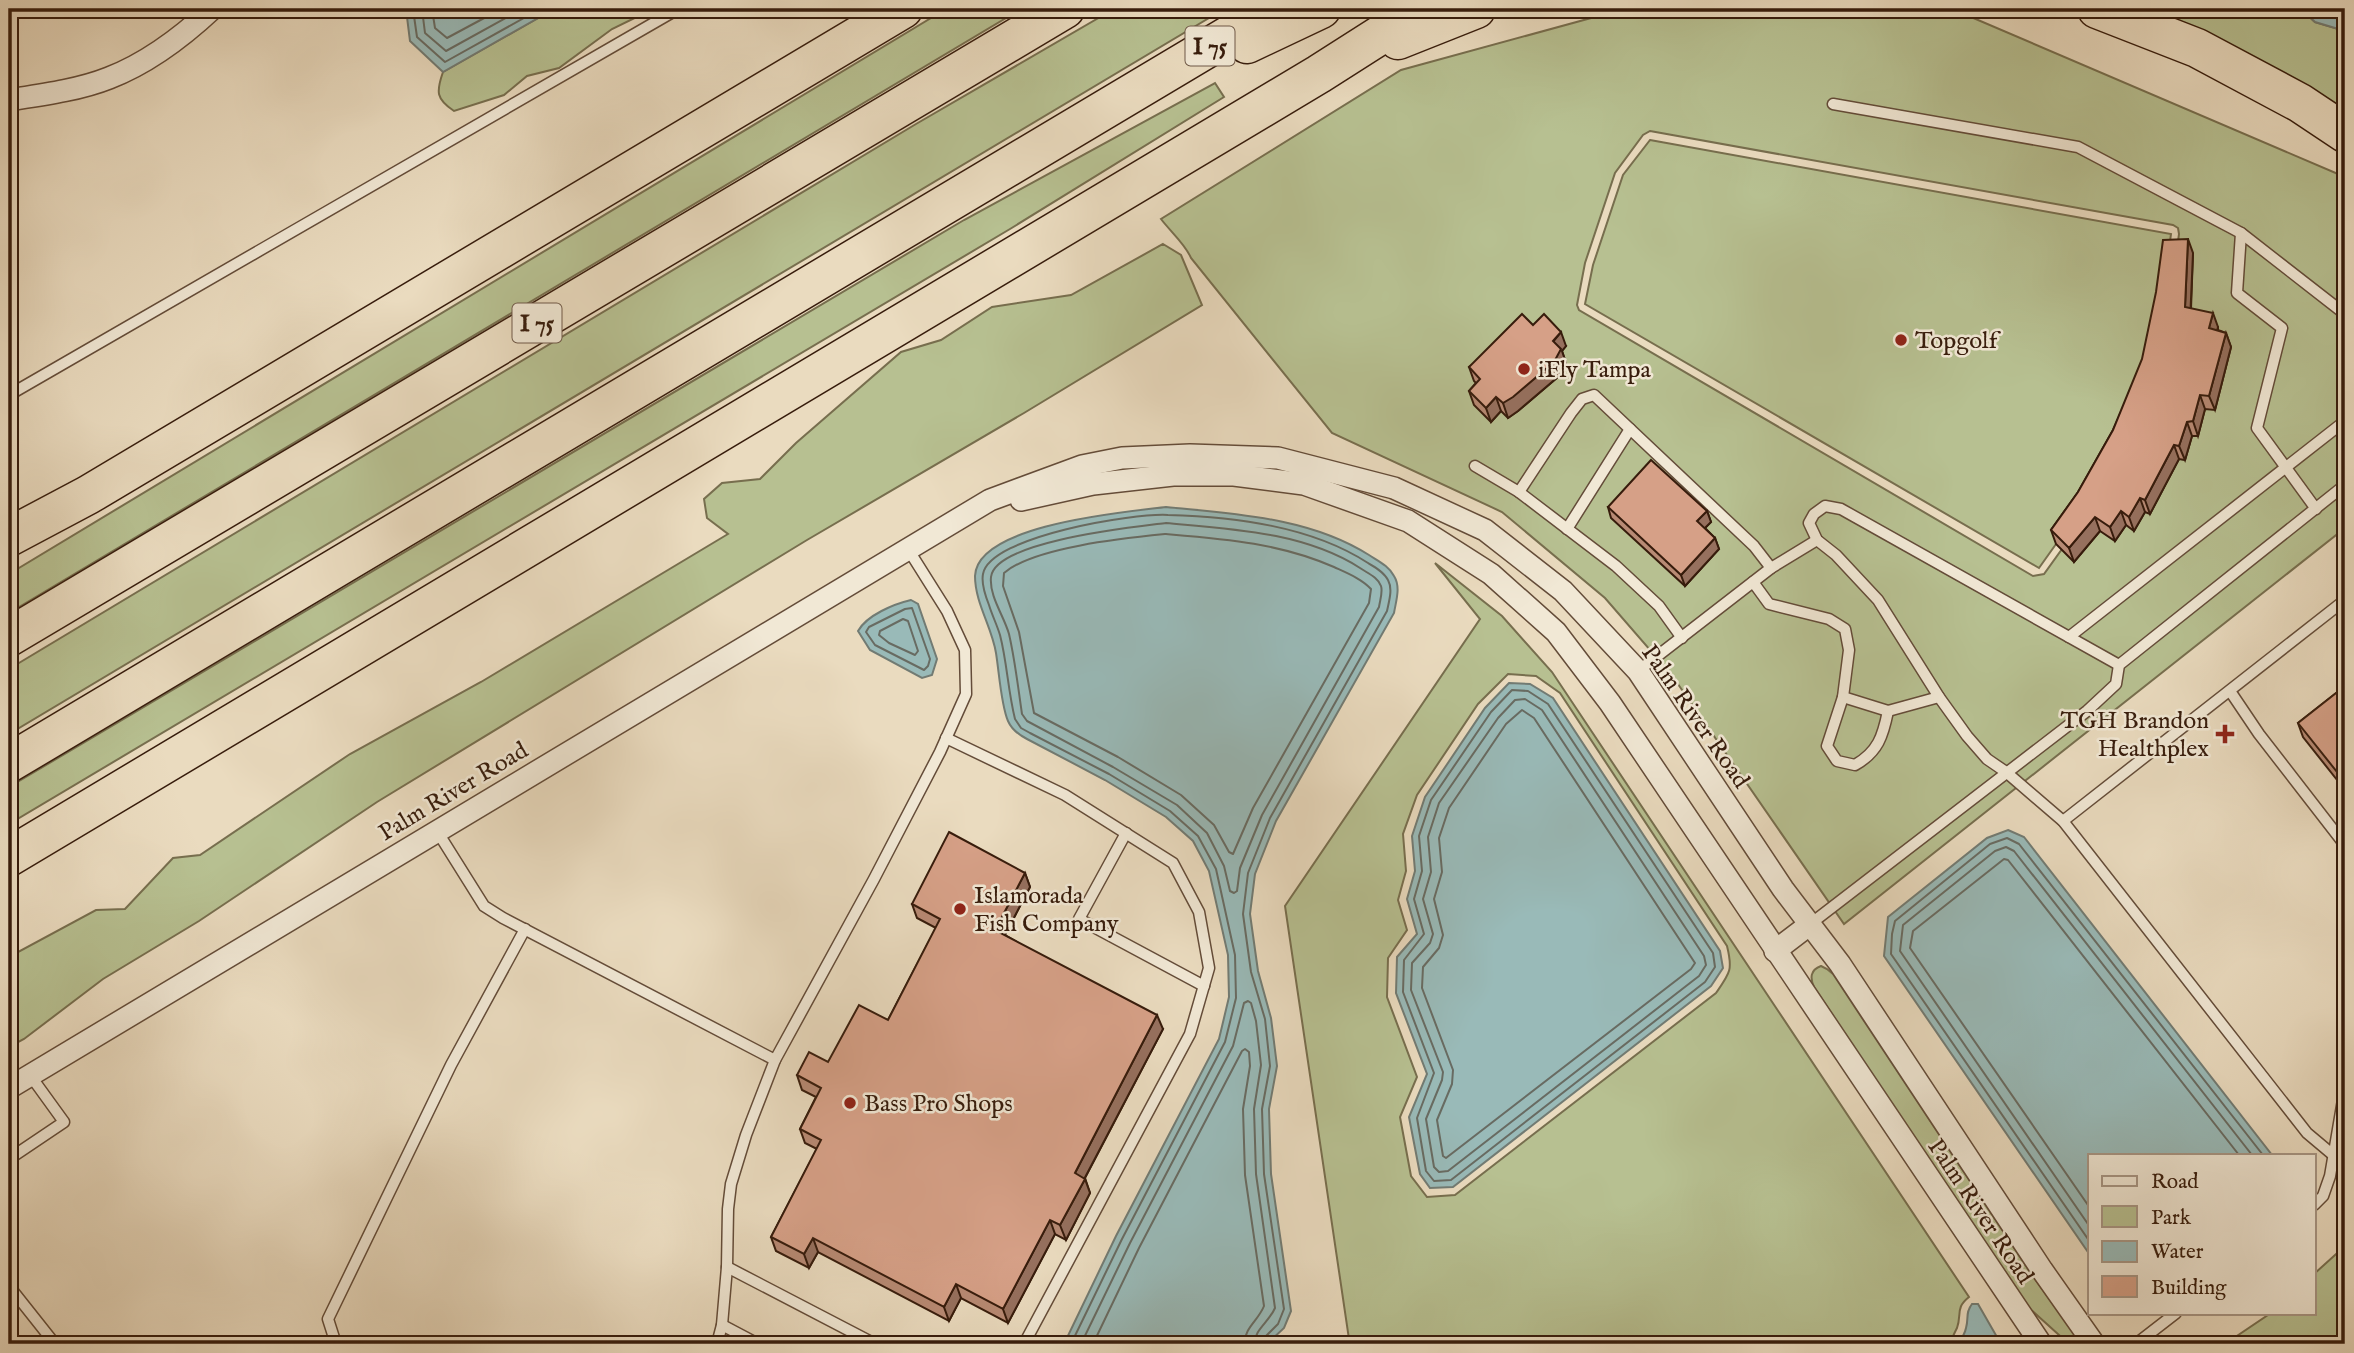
<svg xmlns="http://www.w3.org/2000/svg" width="2354" height="1353" font-family="'IM FELL English',serif">
<style>
.green{fill:#b7c091;stroke:#776e4e;stroke-width:2;fill-rule:evenodd}
.water{fill:#99bab8;stroke:#727b73;stroke-width:2}
.lines{fill:none;stroke-linecap:round;stroke-linejoin:round}
.shore{stroke:#686b62;stroke-width:2}
.lane-casing{stroke:#644c39;stroke-width:13}
.street-casing{stroke:#644c39;stroke-width:24}
.highway-casing{stroke:#371c0c;stroke-width:41}
.lane{stroke:#f1e8d5;stroke-width:10}
.street{stroke:#f1e8d5;stroke-width:21}
.highway{stroke:#eadbbf;stroke-width:38}
.wall{fill:#b88a74;stroke:#371c0c;stroke-width:2}
.shaded-wall{fill:#96705e;stroke:#371c0c;stroke-width:2}
.building{fill:#d6a087;stroke:#371c0c;stroke-width:2}
.poi-dot{fill:#8f2418;stroke:#f1e8d5;stroke-width:2.5}
.labels{text-anchor:middle;stroke-width:5;stroke-linejoin:round;paint-order:stroke}
.shield{fill:#f1e8d5;stroke:#6f5948;stroke-width:2}
.shield-label{font-size:23px;font-weight:bold;fill:#371c0c}
.poi-label{font-size:24px;fill:#371c0c;stroke:#f1e8d5;text-anchor:start}
.street-label{font-size:24px;fill:#371c0c;stroke:#f1e8d5}
</style>
<rect width="100%" height="100%" fill="#eadbbf"/>
<filter id="stains"><feTurbulence type="fractalNoise" baseFrequency=".00286" numOctaves="4"/><feColorMatrix values="0 0 0 0 .2 0 0 0 0 .09 0 0 0 0 .02 0 0 0 .5 -.17"/></filter>
<radialGradient id="worn" r=".72"><stop offset=".6" stop-color="#630" stop-opacity="0"/><stop offset="1" stop-color="#630" stop-opacity=".3"/></radialGradient>
<g class="green">
<path d="M554 9H653L612 29 559 68 527 76 504 95 454 111C436 99 436 92 443 72Z"/>
<path d="M946 9H1021L9 613V574Z"/>
<path d="M1114 9H1224L9 734V669L916 124Z"/>
<path d="M1624 9H1940L1964 14 2345 177V528L1844 924 1671 674 1605 598 1502 512 1332 433 1191 258C1186 245 1170 231 1161 219L1401 70ZM1650 131 2173 225 2178 228 2179 234 2169 307 2090 510 2044 574 2033 576 1579 310 1577 305 1585 263 1615 173 1643 135Z"/>
<path d="M2123 9H2301L2315 22 2345 31V123Z"/>
<path d="M1215 83 1224 97 1010 229 9 824V787L964 220Z"/>
<path d="M1650 140 2171 234 2161 306 2147 374 2083 506 2039 568 1585 304 1593 265 1623 175Z"/>
<path d="M1163 244 1181 255 1202 305 1024 413 807 540 377 802 199 921 103 979 24 1039 9 1047V966L18 952 96 910 125 909 173 858 200 855 350 754 481 682 728 534 707 518 704 499 722 483 760 479 796 443 901 352 941 340 992 307 1071 295Z"/>
<path d="M1435 563 1502 616 1552 672 1969 1297C1955 1308 1962 1314 1957 1328 1954 1334 1952 1337 1951 1344H1343L1349 1339 1285 906 1480 619ZM1508 674 1536 676 1560 693 1727 946C1733 970 1730 973 1716 993L1455 1195 1427 1197 1411 1176 1400 1117 1417 1077 1387 997 1388 958 1407 930 1398 900 1406 871 1403 834 1417 795 1478 704Z"/>
<path d="M1821 966 1827 969 1833 974 2030 1272 2082 1344H2069L2029 1308 1957 1204 1814 987C1810 978 1810 970 1821 966Z"/>
<path d="M2345 1246V1344H2225L2271 1313H2314V1274Z"/>
</g>
<g class="water">
<path d="M406 9H554L443 72 410 41Z"/>
<path d="M2301 9H2345V31L2315 22Z"/>
<path d="M1166 507C1234 514 1309 517 1369 555 1378 561 1389 566 1394 576 1401 587 1396 601 1394 613L1276 821 1255 874 1250 914 1258 971 1271 1018 1277 1066 1269 1109 1271 1174 1291 1311 1284 1328 1267 1344H1064L1116 1236 1219 1039 1229 997 1228 955 1209 871 1193 841 1166 817 1105 780 1027 739C1019 735 1012 730 1008 721 1001 705 999 671 996 653 992 627 975 603 975 576 977 524 1127 512 1166 507Z"/>
<path d="M911 600 918 604 937 659 932 675 922 678 870 650 858 631C867 615 894 604 911 600Z"/>
<path d="M1509 683 1530 684 1553 698 1720 951 1723 968 1711 986 1453 1187 1430 1188 1420 1174 1409 1117 1427 1074 1396 993 1397 957 1417 934 1407 899 1415 871 1412 836 1425 797 1485 708Z"/>
<path d="M2008 830 2024 837 2272 1155H2090V1255L1884 956 1888 917 1987 838Z"/>
<path d="M1972 1304H1978L2001 1344H1960C1961 1338 1965 1334 1966 1328 1969 1318 1965 1313 1972 1304Z"/>
</g>
<g class="lines">
<g class="shore">
<path d="M413 9 417 37 445 62 540 9"/>
<path d="M422 9 425 33 446 51 522 9"/>
<path d="M432 9 435 28 447 38 501 9"/>
<path d="M1166 523C1231 529 1304 532 1360 568 1367 573 1378 577 1381 586 1383 592 1380 600 1379 607L1262 815 1240 868 1237 891 1234 893 1230 891 1224 866 1207 833 1177 805 1113 767 1027 721 1022 714C1018 687 1015 660 1009 634 1004 616 989 596 991 577 995 541 1135 527 1166 523Z"/>
<path d="M1166 534C1225 539 1279 543 1334 567 1347 573 1362 579 1371 589L1369 603 1253 808 1233 854 1229 852 1214 825 1181 795 1118 757 1034 713 1019 632 1003 586 1004 573C1034 547 1126 538 1166 534Z"/>
<path d="M912 608 930 659 928 666 924 670 875 645 866 632 869 627 905 609Z"/>
<path d="M903 619 908 621 918 651 915 655 889 643 879 635 880 631Z"/>
<path d="M1512 690 1528 691 1548 704 1713 953 1715 967 1705 982 1451 1180 1434 1181 1426 1171 1417 1118 1434 1073 1403 992 1404 960 1424 934 1414 899 1422 871 1419 836 1431 800 1491 712Z"/>
<path d="M1525 699 1542 710 1704 956 1706 965 1699 976 1448 1171 1439 1172 1434 1167 1426 1119 1442 1080 1443 1072 1411 990 1412 963 1430 943 1433 934 1423 899 1431 872 1428 837 1439 803 1498 718 1515 700Z"/>
<path d="M1522 710 1534 718 1695 963 1691 969 1446 1158 1443 1156 1437 1120 1452 1084 1453 1070 1422 988 1423 967 1439 948 1443 935 1434 899 1442 872 1439 838 1449 808 1506 724Z"/>
<path d="M2090 1208 1910 948 1913 931 2004 859 2008 860 2239 1155"/>
<path d="M2090 1227 1900 951 1903 925 1995 851 2006 847 2014 851 2252 1155"/>
<path d="M2090 1242 1891 954 1892 934 1895 921 1990 844 2007 838 2019 844 2263 1155"/>
<path d="M1071 1344 1122 1239 1225 1042 1236 998 1235 955 1216 869 1198 836 1170 811 1109 774 1030 733 1021 728 1015 719C1008 691 1007 662 1000 635 997 625 992 615 989 605 985 595 981 584 983 574 990 536 1134 513 1168 515 1235 517 1311 526 1368 563 1375 567 1384 572 1388 580 1393 589 1389 601 1387 611L1270 818 1248 873 1243 914 1251 972 1265 1019 1270 1066 1262 1109 1264 1174 1284 1309 1278 1324 1264 1338 1263 1344"/>
<path d="M1081 1344 1130 1243 1233 1046 1244 1003 1248 1001 1251 1003 1256 1021 1261 1065 1254 1109 1256 1174 1275 1308C1269 1322 1255 1329 1254 1344"/>
<path d="M1093 1344 1139 1248 1242 1051 1245 1049 1249 1052 1250 1066 1243 1109 1245 1175 1264 1306C1258 1321 1245 1327 1244 1344"/>
</g>
<defs>
<g id="lane">
<path d="M1833 104 2078 147 2241 233 2345 314"/>
<path d="M2241 233 2237 293 2282 328 2257 428 2316 509"/>
<path d="M9 395 678 9"/>
<path d="M1475 466 1519 492 1616 566 1659 606 1682 638"/>
<path d="M1519 492 1571 413 1582 399 1594 395 1754 546 1771 568"/>
<path d="M1567 529 1630 429"/>
<path d="M1753 582 1769 604 1829 619 1845 629 1849 650 1843 697 1888 711 1939 697"/>
<path d="M2069 637 2345 421"/>
<path d="M2119 665 1841 509 1825 506 1814 514 1809 523 1817 540 1836 555 1878 600 1939 697 1967 736 1987 759 2006 772 2063 821 2307 1133 2332 1154"/>
<path d="M1638 671 1771 568 1817 540"/>
<path d="M2230 691 2259 734 2345 845"/>
<path d="M1843 697 1827 746 1837 761 1855 765C1878 752 1883 736 1888 711"/>
<path d="M946 738 1065 795 1173 863 1199 912 1209 968 1190 1034 1024 1344"/>
<path d="M2063 821 2345 600"/>
<path d="M437 831 484 906 503 918 775 1060"/>
<path d="M1126 833 1079 919 1204 986"/>
<path d="M1809 925 2087 711 2116 684 2119 665 2345 485"/>
<path d="M9 1159 64 1122 30 1075"/>
<path d="M2314 1205 2323 1196 2330 1176 2345 1088"/>
<path d="M727 1267 875 1344"/>
<path d="M9 1286 55 1344"/>
<path d="M722 1325 758 1344"/>
<path d="M336 1344 328 1319 451 1065 525 929"/>
<path d="M717 1344 722 1325 727 1267 728 1209 731 1184 746 1135 775 1060 874 879 940 752 966 694 965 650 947 611 908 549"/>
<path d="M2136 1344 2176 1313"/>
</g>
<g id="street">
<path d="M9 100C41 95 79 90 109 78 148 63 182 37 212 9"/>
<path d="M1021 500 1093 484 1173 475H1234L1304 484 1408 521 1491 574 1556 632 1610 703 2041 1344"/>
<path d="M1775 951 1809 925"/>
<path d="M9 1088 990 500 1082 466 1122 458 1190 455 1278 458 1394 488 1485 530 1563 591 1638 671 1783 889 1840 964 2042 1270 2094 1344"/>
</g>
<g id="highway">
<path d="M2097 9 2197 48 2300 103 2345 133"/>
<path d="M1398 40 1476 9"/>
<path d="M1247 44 1321 9"/>
<path d="M9 537 88 495 903 9"/>
<path d="M9 637 1065 9"/>
<path d="M9 763 1273 9"/>
<path d="M9 857 1319 74 1421 9"/>
</g>
</defs>
<use href="#lane" class="lane-casing"/>
<use href="#street" class="street-casing"/>
<use href="#highway" class="highway-casing"/>
<use href="#lane" class="lane"/>
<use href="#street" class="street"/>
<use href="#highway" class="highway"/>
</g>
<g class="wall">
<path d="M2193 253 2191 309 2218 327V330L2226 333 2231 347 2215 410 2205 409 2198 436H2192L2185 460 2179 459 2150 514 2145 512 2134 531 2126 525 2115 541 2100 531 2074 562 2056 544 2051 530 2078 492 2113 430Z"/>
<path d="M1533 325 1566 346 1562 351 1566 363 1559 376 1518 411 1508 418 1501 411 1491 422 1474 405 1469 391 1476 383 1474 381 1469 367Z"/>
<path d="M1608 507 1707 511 1711 522 1705 528 1715 538 1719 549 1685 586 1611 518Z"/>
<path d="M2345 686V790L2303 737 2298 723Z"/>
<path d="M1025 873 1030 887 1005 935 1163 1029 1085 1178 1090 1193 1066 1240 1055 1234 1008 1323 961 1298 949 1321 818 1252 809 1268 776 1251 771 1237 817 1149 805 1143 800 1129 816 1097 802 1090 797 1075 828 1062 888 1020 936 928 917 918 912 904Z"/>
</g>
<g class="shaded-wall">
<path d="M2188 239 2193 253 2190 322 2185 307Z"/>
<path d="M2213 313 2218 327 2214 342 2209 328Z"/>
<path d="M1561 332 1566 346 1562 351 1566 363 1559 376 1518 411 1508 418 1503 403Z"/>
<path d="M2226 333 2231 347 2215 410 2209 396Z"/>
<path d="M2200 395 2205 409 2198 436 2193 421Z"/>
<path d="M1496 397 1501 411 1491 422 1486 408Z"/>
<path d="M2187 422 2192 436 2185 460 2179 446Z"/>
<path d="M2174 445 2179 459 2150 514 2145 500Z"/>
<path d="M2140 498 2145 512 2134 531 2129 517Z"/>
<path d="M1707 511 1711 522 1701 532 1697 521Z"/>
<path d="M2121 511 2126 525 2115 541 2110 527Z"/>
<path d="M2095 517 2100 531 2074 562 2069 548Z"/>
<path d="M1715 538 1719 549 1685 586 1681 575Z"/>
<path d="M1025 873 1030 887 1000 944 995 930Z"/>
<path d="M1157 1015 1163 1029 1080 1187 1075 1173Z"/>
<path d="M1085 1179 1090 1193 1066 1240 1060 1225Z"/>
<path d="M1050 1220 1055 1234 1008 1323 1003 1309Z"/>
<path d="M813 1238 818 1252 809 1268 804 1254Z"/>
<path d="M956 1284 961 1298 949 1321 944 1307Z"/>
</g>
<g class="building">
<path d="M2188 239 2185 307 2213 313 2209 328 2226 333 2209 396 2200 395 2193 421 2187 422 2179 446 2174 445 2145 500 2140 498 2129 517 2121 511 2110 527 2095 517 2069 548 2051 530 2078 492 2113 430 2142 359 2156 292 2163 240Z"/>
<path d="M1522 314 1533 325 1544 314 1561 332 1553 341 1561 349 1554 362 1513 397 1503 403 1496 397 1486 408 1469 391 1480 379 1469 367Z"/>
<path d="M1651 460 1707 511 1697 521 1715 538 1681 575 1608 507Z"/>
<path d="M2345 686V782L2298 723Z"/>
<path d="M949 832 1025 873 995 930 1157 1015 1075 1173 1085 1179 1060 1225 1050 1220 1003 1309 956 1284 944 1307 813 1238 804 1254 771 1237 821 1140 800 1129 821 1088 797 1075 809 1052 828 1062 859 1005 888 1020 940 919 912 904Z"/>
</g>
<g class="poi-dot">
<circle cx="1901" cy="340" r="7"/>
<circle cx="1524" cy="369" r="7"/>
<path d="M2221.5 723.5h7v7h7v7h-7v7h-7v-7h-7v-7h7z"/>
<circle cx="960" cy="909" r="7"/>
<circle cx="850" cy="1103" r="7"/>
</g>
<g class="labels">
<g class="shield">
<rect x="1185.5" y="26.5" width="49" height="39" rx="5"/>
<rect x="512.5" y="303.5" width="49" height="39" rx="5"/>
</g>
<g class="shield-label">
<text x="1210" y="54">I 75</text>
<text x="537" y="331">I 75</text>
</g>
<g class="poi-label">
<text x="1915" y="348">Topgolf</text>
<text x="1538" y="377">iFly Tampa</text>
<text x="2209" y="728" text-anchor="end">TGH Brandon<tspan x="2209" dy="28">Healthplex</tspan></text>
<text x="974" y="903">Islamorada<tspan x="974" dy="28">Fish Company</tspan></text>
<text x="864" y="1111">Bass Pro Shops</text>
</g>
<g class="street-label">
<text transform="translate(1696 716) rotate(55)" y="8">Palm River Road</text>
<text transform="translate(453 791) rotate(-31)" y="8">Palm River Road</text>
<text transform="translate(1981 1211) rotate(56)" y="8">Palm River Road</text>
</g>
</g>
<rect width="2354" height="1353" fill="none" stroke="#eadbbf" stroke-width="35"/>
<rect x="10" y="10" width="2333" height="1332" fill="none" stroke="#371c0c" stroke-width="3.5"/>
<rect x="18" y="18" width="2319" height="1318" fill="none" stroke="#371c0c" stroke-width="2"/>
<rect x="2088" y="1154" width="228" height="161" fill="#f1e8d5" stroke="#a79685" stroke-width="2"/>
<rect x="2102" y="1176" width="35" height="10" fill="#f1e8d5" stroke="#a79685" stroke-width="2"/>
<text x="2151" y="1188" font-size="21" fill="#371c0c">Road</text>
<rect x="2102" y="1206" width="35" height="21" fill="#b7c091" stroke="#a79685" stroke-width="2"/>
<text x="2151" y="1224" font-size="21" fill="#371c0c">Park</text>
<rect x="2102" y="1241" width="35" height="21" fill="#99bab8" stroke="#a79685" stroke-width="2"/>
<text x="2151" y="1258" font-size="21" fill="#371c0c">Water</text>
<rect x="2102" y="1276" width="35" height="21" fill="#d6a087" stroke="#a79685" stroke-width="2"/>
<text x="2151" y="1294" font-size="21" fill="#371c0c">Building</text>
<rect width="100%" height="100%" filter="url(#stains)"/>
<rect width="100%" height="100%" fill="url(#worn)"/>
</svg>
